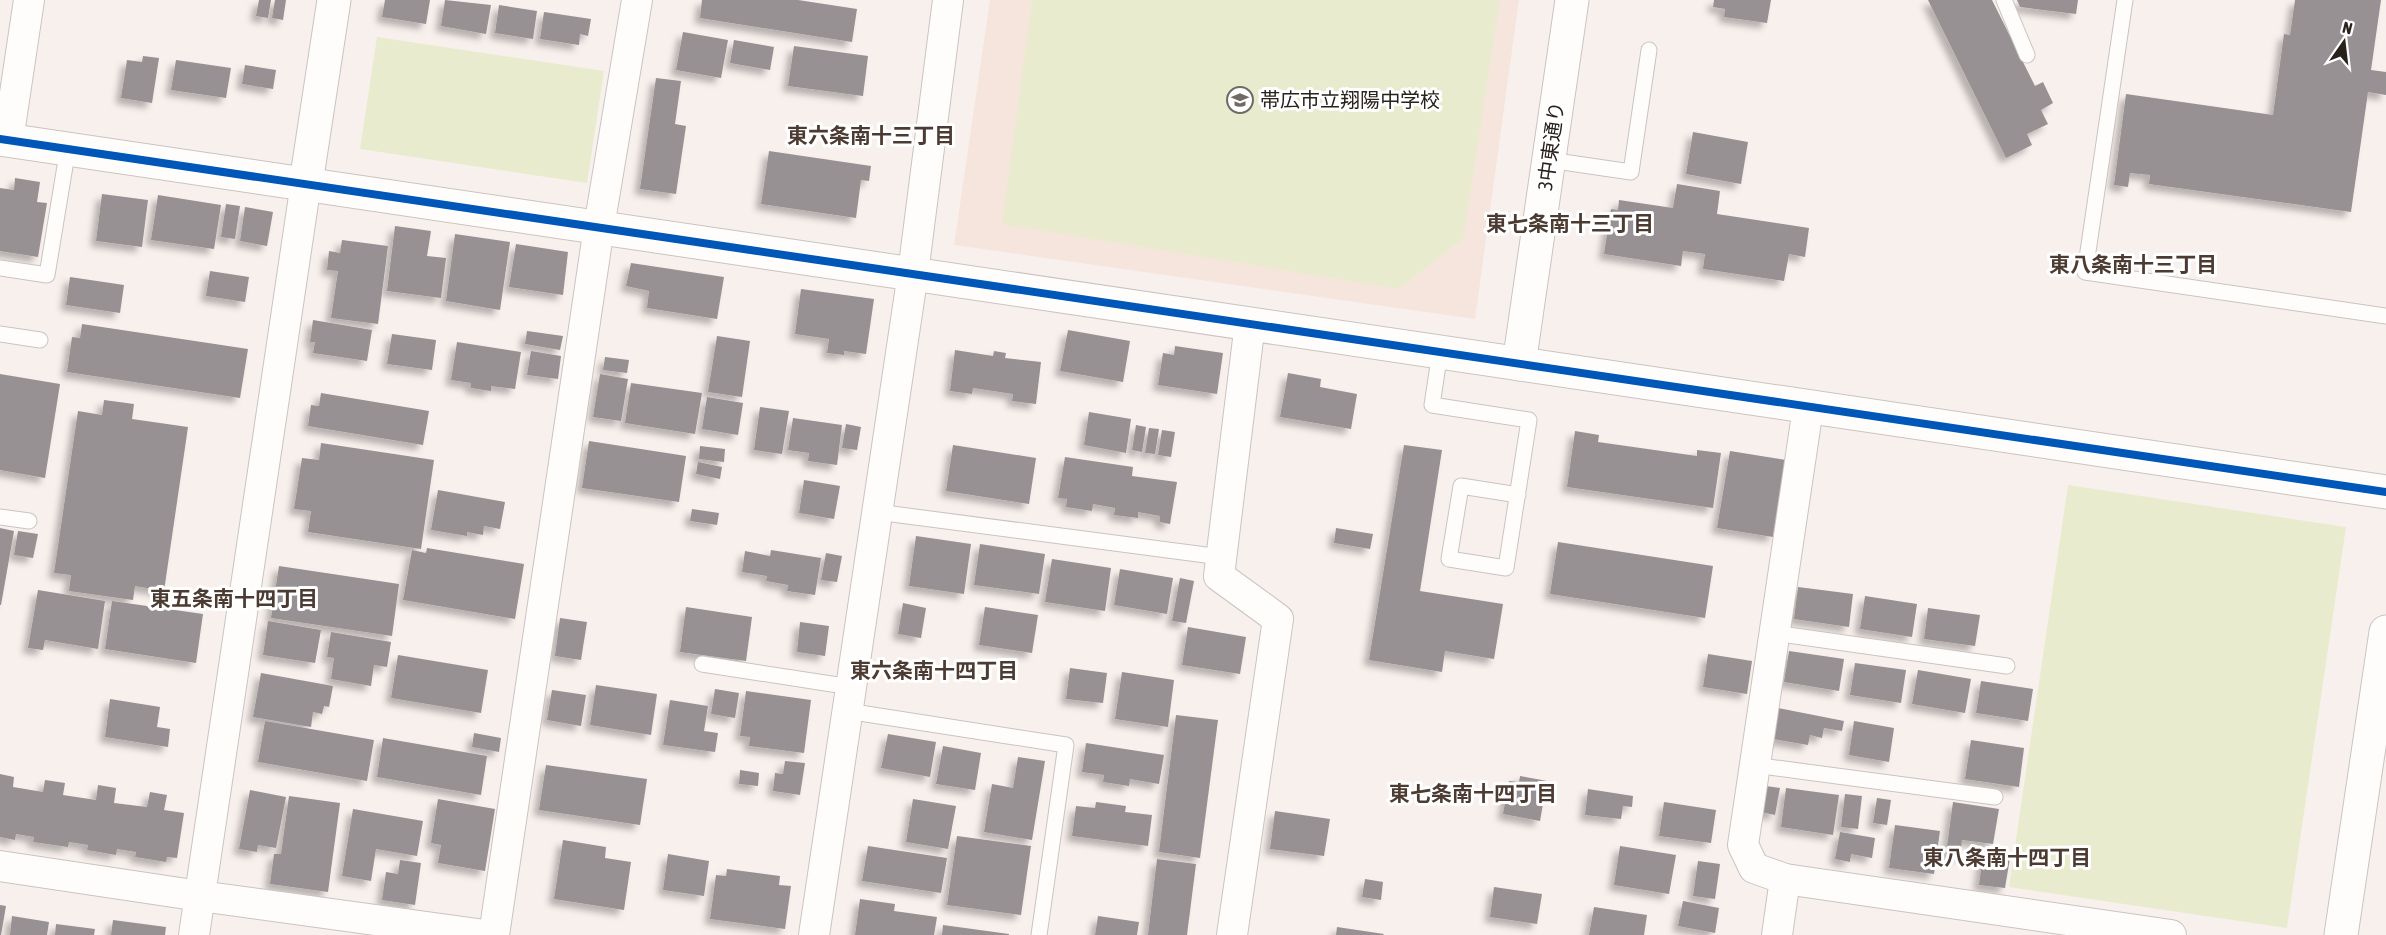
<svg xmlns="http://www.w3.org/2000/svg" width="2386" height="935" font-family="'Asap Condensed','Noto Sans JP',sans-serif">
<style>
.built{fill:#f6e5dc}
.green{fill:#e9ebce}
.building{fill:#979193;filter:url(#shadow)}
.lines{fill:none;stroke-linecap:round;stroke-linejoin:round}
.service-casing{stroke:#cbc3bf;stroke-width:17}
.minor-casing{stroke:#cbc3bf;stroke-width:32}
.tertiary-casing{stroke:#cbc3bf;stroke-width:35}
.service{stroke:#fefdfc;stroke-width:15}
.minor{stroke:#fefdfc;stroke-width:30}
.tertiary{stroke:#fefdfc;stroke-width:33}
.cycleway-casing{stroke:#fff;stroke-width:11}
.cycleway{stroke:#0057b8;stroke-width:8}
.labels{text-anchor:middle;stroke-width:6;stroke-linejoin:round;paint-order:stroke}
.poi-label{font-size:20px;fill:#29211c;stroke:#fff;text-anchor:start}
.street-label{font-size:20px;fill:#29211c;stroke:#fff}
.neighbourhood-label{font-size:21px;font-weight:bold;fill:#4c3b32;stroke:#fff}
</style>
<defs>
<filter id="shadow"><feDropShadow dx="-5.5" dy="5.5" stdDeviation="3" flood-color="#0004"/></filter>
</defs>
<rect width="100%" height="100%" fill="#f8f0ed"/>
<path class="built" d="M990 0H1519L1475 319 954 245Z"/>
<g class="green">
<path d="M1032 0H1500L1463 239 1398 289 1002 224Z"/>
<path d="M377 37 604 71 587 183 360 149Z"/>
<path d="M2068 485 2346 527 2287 928 2009 887Z"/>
</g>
<g class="building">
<path d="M259 0H271L268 18 256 16Z"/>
<path d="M275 0H286L283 20 272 18Z"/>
<path d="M385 0H430L426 24 382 17Z"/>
<path d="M445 0 491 5 486 34 441 26Z"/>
<path d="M702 0H798L857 9 852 42 700 18Z"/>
<path d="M1714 0H1771L1767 23 1724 17 1725 9 1713 7Z"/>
<path d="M1928 0H1992L2035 86 2043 82 2053 103 2041 110 2048 124 2027 134 2032 145 2006 158Z"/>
<path d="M2017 0H2078L2076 14 2020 7Z"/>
<path d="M2295 0H2381L2371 70 2386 72V95L2368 92 2351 212 2149 184 2150 175 2130 173 2128 187 2114 185 2126 94 2273 115 2284 34 2290 35Z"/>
<path d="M499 5 537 11 533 39 495 33Z"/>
<path d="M544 12 591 19 588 36 580 34 579 45 540 39Z"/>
<path d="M683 32 728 40 721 78 676 70Z"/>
<path d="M734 40 774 47 770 70 730 63Z"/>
<path d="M794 46 868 56 863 96 788 86Z"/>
<path d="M143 56 159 58 152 103 121 98 127 60 142 62Z"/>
<path d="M176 60 231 68 226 98 171 90Z"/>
<path d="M245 65 276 70 273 89 242 84Z"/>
<path d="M656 78 681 81 675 124 686 126 676 194 640 189Z"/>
<path d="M1693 132 1748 142 1741 184 1686 174Z"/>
<path d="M769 151 871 166 869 181 861 180 856 218 761 204Z"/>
<path d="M15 178 40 182 37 202 47 203 38 257 0 251V188L14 190Z"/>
<path d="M1677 184 1720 191 1717 214 1809 228 1805 257 1789 254 1784 281 1703 269 1705 254 1683 251 1681 266 1604 254 1611 209 1618 210 1619 200 1673 208Z"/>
<path d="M102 194 148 200 142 247 96 241Z"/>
<path d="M158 195 221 205 214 249 151 240Z"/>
<path d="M226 204 240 206 235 239 221 237Z"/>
<path d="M245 207 273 212 267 246 240 241Z"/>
<path d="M395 226 431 231 427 256 446 258 441 298 387 291Z"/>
<path d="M455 234 510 242 500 310 446 301Z"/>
<path d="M342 240 388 246 378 324 331 318 338 271 327 270 329 251 340 253Z"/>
<path d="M516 244 568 252 563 295 509 287Z"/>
<path d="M631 263 724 277 717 319 647 308 649 291 626 286Z"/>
<path d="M210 271 249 277 245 302 206 296Z"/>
<path d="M70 277 124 285 120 313 66 305Z"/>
<path d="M801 289 874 299 866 354 844 351V355L827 353 829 339 795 334Z"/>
<path d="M313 320 372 330 367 361 313 353 315 342H310Z"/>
<path d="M82 324 248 349 240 398 67 372 72 337 80 338Z"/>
<path d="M1068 330 1130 341 1123 382 1060 371Z"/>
<path d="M527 331 563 336 560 350 525 344Z"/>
<path d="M392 334 436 340 432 370 387 364Z"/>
<path d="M717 336 750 341 742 397 708 392Z"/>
<path d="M457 342 521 352 515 389 491 386V391L471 388V383L451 380Z"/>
<path d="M1175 346 1223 353 1217 394 1158 385 1163 353 1174 355Z"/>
<path d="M955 350 993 356 994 351 1006 353 1005 358 1041 362 1036 404 1012 401 1013 394 973 388 972 394 950 391Z"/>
<path d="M531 351 561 356 558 379 527 375Z"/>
<path d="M605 357 629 360 627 373 603 370Z"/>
<path d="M1288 373 1321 379 1320 387 1357 394 1351 429 1280 417Z"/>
<path d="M0 374 60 384 45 478 0 470Z"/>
<path d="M600 374 628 379 621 421 593 417Z"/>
<path d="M631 383 702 393 695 434 625 423Z"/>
<path d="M321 393 429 411 423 445 308 426 311 405 319 406Z"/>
<path d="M707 397 743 403 738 435 702 429Z"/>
<path d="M104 400 134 404 132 419 188 427 164 591 135 586 133 600 69 591 71 575 54 573 78 411 102 415Z"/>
<path d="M760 407 789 411 782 454 754 450Z"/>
<path d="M1089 412 1131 419 1126 453 1084 445Z"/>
<path d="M793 418 842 425 837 465 808 461 809 453 788 450Z"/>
<path d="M846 424 861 427 857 450 842 448Z"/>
<path d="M1136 425 1146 427 1142 452 1132 450Z"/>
<path d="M1149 428 1159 429 1155 454 1145 453Z"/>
<path d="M1162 430 1175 432 1171 457 1158 455Z"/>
<path d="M1575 431 1599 435 1598 442 1697 456V450L1721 453 1713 508 1567 487Z"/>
<path d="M589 441 686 456 679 502 582 488Z"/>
<path d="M321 443 434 460 421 549 308 532 311 511 294 509 302 458 319 460Z"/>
<path d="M953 445 1036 458 1029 504 946 491Z"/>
<path d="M1404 445 1442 450 1420 591 1503 604 1494 659 1445 651 1442 672 1369 660Z"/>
<path d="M700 446 725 449 724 462 699 459Z"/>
<path d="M1730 451 1786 460 1773 537 1717 528Z"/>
<path d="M1065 457 1133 467 1132 476 1177 482 1170 524 1160 522V516L1138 512V518L1114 515 1115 508 1093 504 1092 511 1066 507 1067 499 1058 498Z"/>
<path d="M698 462 722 467 720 479 696 474Z"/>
<path d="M804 480 840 486 834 519 799 513Z"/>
<path d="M438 490 505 502 500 529 484 526 483 535 467 532V536L431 530Z"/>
<path d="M692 509 719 513 717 525 690 521Z"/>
<path d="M0 528 14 531 1 605H0Z"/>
<path d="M1336 528 1373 534 1370 549 1334 543Z"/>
<path d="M18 531 38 534 33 558 14 555Z"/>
<path d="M916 536 971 544 964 594 909 586Z"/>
<path d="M1558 542 1713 566 1705 618 1550 594Z"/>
<path d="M980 544 1045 554 1039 594 974 585Z"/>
<path d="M427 548 524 564 515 619 403 600 412 550 426 553Z"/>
<path d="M771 550 821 558 815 595 787 591 788 585 766 581 767 576 742 572 745 551 770 556Z"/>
<path d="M826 553 842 556 837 582 821 580Z"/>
<path d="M1052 559 1111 568 1105 611 1045 602Z"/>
<path d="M279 566 399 584 392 636 271 618Z"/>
<path d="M1120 569 1173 578 1167 614 1114 605Z"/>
<path d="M1180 578 1194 581 1186 623 1172 621Z"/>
<path d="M1798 587 1853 594 1849 627 1794 619Z"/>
<path d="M38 590 105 601 98 649 45 640 43 650 28 648Z"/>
<path d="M1865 596 1917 604 1912 637 1860 629Z"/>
<path d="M112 601 203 614 196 663 105 649Z"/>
<path d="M903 603 926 608 921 638 898 634Z"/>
<path d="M686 607 752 617 746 661 680 652Z"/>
<path d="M985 607 1038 615 1032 653 979 645Z"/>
<path d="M1928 608 1980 615 1975 646 1924 639Z"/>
<path d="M560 618 587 622 581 660 555 656Z"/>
<path d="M268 621 321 630 315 663 263 655Z"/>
<path d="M800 622 829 626 825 656 797 652Z"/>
<path d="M1188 627 1246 637 1240 674 1182 665Z"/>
<path d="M331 632 391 642 387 667 374 665 371 686 331 679 334 658 327 657Z"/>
<path d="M1789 651 1844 659 1839 691 1784 682Z"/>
<path d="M1708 654 1752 661 1747 694 1703 687Z"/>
<path d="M398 655 488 670 481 713 391 698Z"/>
<path d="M1855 663 1906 670 1901 703 1850 695Z"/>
<path d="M1070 668 1107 673 1103 703 1066 699Z"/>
<path d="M1918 670 1971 679 1965 713 1912 704Z"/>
<path d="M1122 672 1174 680 1168 727 1115 719Z"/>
<path d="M261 673 333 686 329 707 324 706 322 714 313 712 311 727 253 717Z"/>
<path d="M1981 681 2033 689 2028 721 1976 713Z"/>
<path d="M596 685 657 694 651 735 590 725Z"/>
<path d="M715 689 739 693 735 718 711 714Z"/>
<path d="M552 690 586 695 581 726 547 720Z"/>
<path d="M746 691 811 700 804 753 749 746 750 737 740 736Z"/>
<path d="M110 699 160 707 157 727 170 729 168 747 105 737Z"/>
<path d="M670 700 708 706 704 731 718 733 715 752 663 745Z"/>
<path d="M1773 707 1844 721 1842 731 1824 728 1822 738 1810 735 1808 745 1768 738Z"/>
<path d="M1176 715 1218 720 1200 858 1159 852Z"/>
<path d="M265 721 374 740 367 781 258 762Z"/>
<path d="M1854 721 1894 728 1889 762 1849 755Z"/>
<path d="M474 733 501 738 499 752 472 747Z"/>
<path d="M888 734 936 742 930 777 881 768Z"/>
<path d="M383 738 487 756 481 795 377 777Z"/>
<path d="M1971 740 2024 748 2019 787 1965 779Z"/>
<path d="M1086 743 1164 755 1159 784 1130 779 1129 786 1103 782 1104 775 1082 772Z"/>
<path d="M943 746 981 753 975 790 936 784Z"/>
<path d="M1018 757 1045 761 1032 840 984 832 992 784 1013 788Z"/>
<path d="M785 761 805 763 800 795 773 791 775 773 783 774Z"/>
<path d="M546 765 647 779 640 825 539 810Z"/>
<path d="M740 770 759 773 758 786 739 784Z"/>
<path d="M0 774 14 777 13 787 43 792 45 780 65 783 63 795 96 800 98 785 116 788 114 803 147 807 150 792 167 795 164 810 184 813 177 858 167 857 166 862 135 857 136 852 117 849 116 855 87 850 88 845 69 842 68 847 33 842 34 837 16 834 15 840 0 837Z"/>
<path d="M1520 776 1547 781 1540 821 1503 814 1509 781 1519 782Z"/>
<path d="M1766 786 1780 788 1775 815 1761 812Z"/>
<path d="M1786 788 1839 795 1833 835 1781 827Z"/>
<path d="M1588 789 1633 796 1632 807 1623 806 1621 819 1585 815Z"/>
<path d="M250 790 286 797 276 848 258 845 257 852 239 849Z"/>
<path d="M1845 794 1862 796 1858 829 1841 827Z"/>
<path d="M289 796 340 803 328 892 270 884 274 854H281Z"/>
<path d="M1877 798 1891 800 1887 825 1873 823Z"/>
<path d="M438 799 495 809 485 871 438 863 441 845 431 843Z"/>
<path d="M913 799 956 806 948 849 906 842Z"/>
<path d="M1096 802 1126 806 1125 812 1152 815 1148 846 1072 836 1076 806 1095 808Z"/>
<path d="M1664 802 1716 810 1711 843 1659 836Z"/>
<path d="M1953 802 1999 809 1993 844 1962 840 1960 856 1946 854Z"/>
<path d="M353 809 423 821 417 856 376 849 371 881 342 876Z"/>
<path d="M1275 811 1330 819 1324 856 1270 849Z"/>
<path d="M1895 825 1940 831 1934 874 1889 868Z"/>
<path d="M1840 832 1875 838 1872 858 1851 854 1850 862 1835 859Z"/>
<path d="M957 836 1031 846 1021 915 947 905Z"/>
<path d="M563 840 606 847 605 858 631 862 624 910 554 899Z"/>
<path d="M868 846 947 858 941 893 862 881Z"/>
<path d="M1620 846 1676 855 1669 894 1614 885Z"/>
<path d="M668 854 709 861 704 896 663 890Z"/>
<path d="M1983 854 2010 858 2005 888 1979 885Z"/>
<path d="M1157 859 1196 864 1187 935H1148Z"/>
<path d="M400 860 421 863 415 905 382 900 386 872 398 874Z"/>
<path d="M1698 861 1720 864 1715 899 1693 896Z"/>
<path d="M727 869 780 876 779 885 791 886 785 929 710 919 716 875 726 876Z"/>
<path d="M1365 879 1383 882 1381 900 1362 897Z"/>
<path d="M1494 887 1542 894 1537 924 1490 917Z"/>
<path d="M860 899 895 904 894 911 937 917 934 935H855Z"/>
<path d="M1683 901 1719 908 1715 933 1678 926Z"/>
<path d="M0 905 6 906 1 935H0Z"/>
<path d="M1594 907 1647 915 1644 935H1589Z"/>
<path d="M12 916 49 922 47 935H10Z"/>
<path d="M1098 916 1139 922 1137 935H1095Z"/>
<path d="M113 920 166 927 165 935H111Z"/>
<path d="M56 924 95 929 94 935H55Z"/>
<path d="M943 925 1009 934V935H942Z"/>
<path d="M1337 927 1384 934 1383 935H1336Z"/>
</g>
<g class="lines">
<defs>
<g id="service">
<path d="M2004 0 2027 55"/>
<path d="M2125 0 2085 272 2386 316"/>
<path d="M1549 160 1631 172 1649 50"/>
<path d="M0 268 47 275 68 148"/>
<path d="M0 334 40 340"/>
<path d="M1440 352 1432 405 1529 420 1506 568 1449 559 1461 486 1518 495"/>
<path d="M877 512 1221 557"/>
<path d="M0 517 29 521"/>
<path d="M1774 633 2007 666"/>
<path d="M702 664 851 687"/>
<path d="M847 711 1066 745 1039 935"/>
<path d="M1754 765 1995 797"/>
</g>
<g id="minor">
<path d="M8 140 29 0"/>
<path d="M0 866 200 896 485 935"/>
<path d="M1785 879 2171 935"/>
<path d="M194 935 306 183"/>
<path d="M494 935 599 227 637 0"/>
<path d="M814 935 913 273 948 0"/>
<path d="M1232 935 1278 619 1219 576 1250 323"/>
<path d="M1777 935 1785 879 1754 868 1743 845 1808 408"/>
</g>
<g id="tertiary">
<path d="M0 139 2386 492"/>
<path d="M306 183 334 0"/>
<path d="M1519 364 1572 0"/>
<path d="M2341 935 2386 632"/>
</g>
</defs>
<use href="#service" class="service-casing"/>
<use href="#minor" class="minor-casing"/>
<use href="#tertiary" class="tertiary-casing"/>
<use href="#service" class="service"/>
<use href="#minor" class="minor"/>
<use href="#tertiary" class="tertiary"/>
<defs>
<path id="cycleway" d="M0 139 2386 492"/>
</defs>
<use href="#cycleway" class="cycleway-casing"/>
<use href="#cycleway" class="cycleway"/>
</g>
<defs>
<symbol id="school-ring" viewBox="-11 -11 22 22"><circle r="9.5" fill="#fff" stroke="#716965" stroke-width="1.5"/><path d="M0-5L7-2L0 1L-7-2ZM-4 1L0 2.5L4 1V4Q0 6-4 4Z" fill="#716965"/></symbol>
</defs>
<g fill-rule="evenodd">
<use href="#school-ring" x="1225" y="85" width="30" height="30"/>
</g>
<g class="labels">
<g class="poi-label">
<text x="1260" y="107">帯広市立翔陽中学校</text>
</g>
<g class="street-label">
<text transform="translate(1551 146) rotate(-82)" y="7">3中東通り</text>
</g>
<g class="neighbourhood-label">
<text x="871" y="143">東六条南十三丁目</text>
<text x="1570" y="231">東七条南十三丁目</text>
<text x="2133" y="272">東八条南十三丁目</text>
<text x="234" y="606">東五条南十四丁目</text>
<text x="934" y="678">東六条南十四丁目</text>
<text x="1473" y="801">東七条南十四丁目</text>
<text x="2007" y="865">東八条南十四丁目</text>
</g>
</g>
<g transform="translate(2344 42) rotate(14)" stroke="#ffffff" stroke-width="4.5" paint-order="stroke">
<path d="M0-4.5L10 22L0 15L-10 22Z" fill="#29211c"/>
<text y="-9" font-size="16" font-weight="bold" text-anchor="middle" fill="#29211c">N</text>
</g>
</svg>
